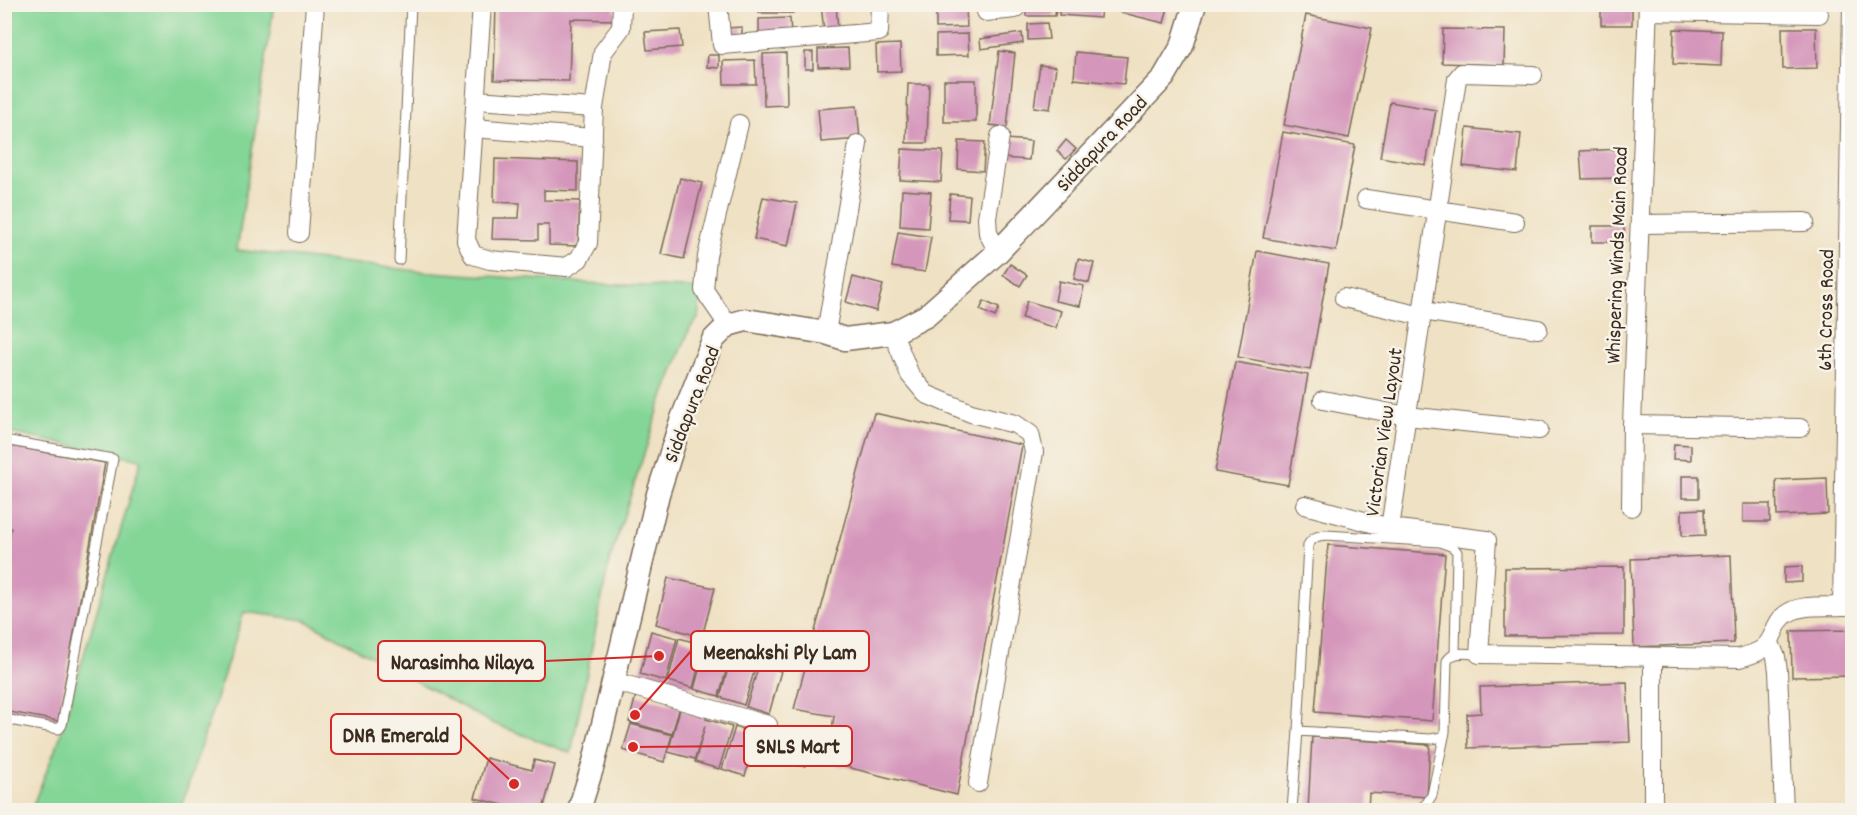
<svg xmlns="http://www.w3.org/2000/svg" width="1857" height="815" font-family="Dekko,sans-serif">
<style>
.green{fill:#84d697;stroke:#60805a;stroke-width:1.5}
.building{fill:#d596bb}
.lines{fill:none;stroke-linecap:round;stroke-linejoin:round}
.service-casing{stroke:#7a6a58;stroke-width:11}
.minor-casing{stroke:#7a6a58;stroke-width:20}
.tertiary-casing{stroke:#7a6a58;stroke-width:25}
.service{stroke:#fff;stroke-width:9}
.minor{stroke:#fff;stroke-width:18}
.tertiary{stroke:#fff;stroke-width:22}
.labels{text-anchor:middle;stroke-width:5;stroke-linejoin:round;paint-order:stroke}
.street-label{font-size:21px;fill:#3b2a1e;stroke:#f7f3e8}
.leader{fill:none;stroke:#d62828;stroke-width:2}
.callout-dot{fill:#d62828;stroke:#f7f3e8;stroke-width:2}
.callout{fill:#f7f3e8;stroke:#d62828;stroke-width:2}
.callout-label{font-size:22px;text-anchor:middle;font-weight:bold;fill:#3b2a1e}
</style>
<rect width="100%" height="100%" fill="#f7f3e8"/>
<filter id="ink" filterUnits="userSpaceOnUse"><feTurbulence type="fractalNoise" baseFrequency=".0167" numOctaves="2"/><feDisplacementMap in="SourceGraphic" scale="12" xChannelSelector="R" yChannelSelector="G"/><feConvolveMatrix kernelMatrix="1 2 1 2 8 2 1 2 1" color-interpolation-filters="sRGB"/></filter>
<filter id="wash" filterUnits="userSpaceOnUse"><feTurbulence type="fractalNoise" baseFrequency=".008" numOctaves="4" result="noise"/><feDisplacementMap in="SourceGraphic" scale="24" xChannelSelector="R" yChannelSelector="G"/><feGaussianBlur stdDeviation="1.35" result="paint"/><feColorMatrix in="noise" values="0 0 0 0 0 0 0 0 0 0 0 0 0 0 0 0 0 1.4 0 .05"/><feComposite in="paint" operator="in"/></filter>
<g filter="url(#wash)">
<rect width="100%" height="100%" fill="#efe1c3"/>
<path class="green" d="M4 5H274L237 250 417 271 585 283 701 289 698 319 690 328 660 405 609 562 571 753 492 723 305 620 244 612 180 810H31L59 740 141 460 5 432Z"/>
<g id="blocks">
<g class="building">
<path d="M496 4H615V20L571 19 569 81 494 80Z"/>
<rect x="759" y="4" width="34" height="9"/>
<path d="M821 4H836L838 30 824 32Z"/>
<path d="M1026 4H1056L1055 16H1026Z"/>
<path d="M1121 4H1169L1164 23 1119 12Z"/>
<rect x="1601" y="4" width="31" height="21"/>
<path d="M1060 5H1101L1100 18 1059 15Z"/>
<path d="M936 6H966L967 27 936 28Z"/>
<path d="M1306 15 1372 28 1349 138 1284 125Z"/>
<path d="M790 18 791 35H759V19Z"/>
<path d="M1047 23 1049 39 1028 40V24Z"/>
<path d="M742 27V40L727 41 726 28Z"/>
<path d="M1782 28H1816L1817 68 1783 69Z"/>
<path d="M1443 29 1505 30 1504 65 1442 63Z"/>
<path d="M1674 29 1722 31 1721 66 1673 64Z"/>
<path d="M680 30 682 47 647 50 645 32Z"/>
<path d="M1022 33 1023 43 981 49 980 39Z"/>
<path d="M968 34 969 55 936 56V35Z"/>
<path d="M900 44 901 71 877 72 876 45Z"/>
<path d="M848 48 849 66 818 67V49Z"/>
<path d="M999 51 1015 53 1007 127 990 125Z"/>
<rect x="805" y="52" width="8" height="17"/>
<path d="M1076 52 1127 57 1124 84 1074 79Z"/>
<path d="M786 53 787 105 764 106 763 54Z"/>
<path d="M708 55H719V68L707 67Z"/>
<path d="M755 60 756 84H724L723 61Z"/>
<path d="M1040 65 1056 67 1050 109 1034 107Z"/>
<rect x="944" y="80" width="32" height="42"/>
<path d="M908 84H929L927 143H906Z"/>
<path d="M1390 102 1436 110 1426 165 1380 157Z"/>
<path d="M857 106 860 139 821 142 818 109Z"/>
<path d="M1467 128 1521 134 1517 172 1463 166Z"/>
<path d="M1283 132 1355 145 1336 251 1263 238Z"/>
<path d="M1005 139 1031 141 1029 160 1003 158Z"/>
<path d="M1066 140 1076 149 1066 159 1057 151Z"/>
<path d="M959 141 985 142 983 171 958 169Z"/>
<path d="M902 149 943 151 941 182 900 180Z"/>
<path d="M1622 149 1623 178 1582 179 1580 151Z"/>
<path d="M495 159 578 162V191L544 190V200L580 201 578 246 549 245V225H538V240L492 239 493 218H519L520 203 494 202Z"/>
<path d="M680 178 702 183 684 259 661 254Z"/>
<path d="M902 190 931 192 928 228 900 226Z"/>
<path d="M950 194 970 196 968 220 948 219Z"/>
<path d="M763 197 797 203 788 246 754 239Z"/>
<rect x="1592" y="226" width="32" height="16"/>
<path d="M898 232 931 237 925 272 892 267Z"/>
<path d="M1257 251 1329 264 1310 370 1238 357Z"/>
<path d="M1078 259 1094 263 1089 283 1074 279Z"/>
<path d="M1010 264 1027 275 1020 286 1003 275Z"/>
<path d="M853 277 883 285 876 311 846 302Z"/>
<path d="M1059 281 1084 286 1080 306 1055 301Z"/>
<path d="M984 301 999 308 995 317 980 310Z"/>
<path d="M1027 301 1061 311 1056 328 1022 318Z"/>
<path d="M1235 362 1308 375 1288 485 1215 472Z"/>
<path d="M874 413 1022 445 957 795 827 762 834 716 794 709Z"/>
<path d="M1674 444 1691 445V460L1673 459Z"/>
<path d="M5 445 105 463 58 721 4 711V563L11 528 5 527Z"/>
<rect x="1682" y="476" width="17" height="22"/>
<path d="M1827 478 1828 514 1777 516 1776 480Z"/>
<rect x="1743" y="504" width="27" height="18"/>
<path d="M1704 509 1705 535 1682 536V510Z"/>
<path d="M1328 545 1445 554 1432 721 1315 712Z"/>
<path d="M1731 555 1734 643 1634 647 1631 559Z"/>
<path d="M1802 566V582L1784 583V567Z"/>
<path d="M1624 567V635L1505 636V568Z"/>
<path d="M668 578 715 588 702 637 656 624Z"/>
<path d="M1852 630V676L1792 677 1791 631Z"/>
<path d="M651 631 677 638 666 681 640 674Z"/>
<path d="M679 638 704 645 693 688 668 681Z"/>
<path d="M706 646 731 653 719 696 694 689Z"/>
<path d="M732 655 757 662 744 705 720 697Z"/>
<path d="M759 665 781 671 769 714 746 707Z"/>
<path d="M1627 682 1630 742 1468 748 1467 714 1481 713 1480 687Z"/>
<path d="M636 695 680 707 672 734 629 722Z"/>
<path d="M680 709 707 717 706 719 732 727 719 769 695 762 705 726 695 759 668 752Z"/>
<path d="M631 724 672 735 664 762 623 750Z"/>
<path d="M735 727 758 734 745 776 722 769Z"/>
<path d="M800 730 810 732 805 766 794 765 795 749 805 750 796 748Z"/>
<path d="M1312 737 1430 745 1427 797 1369 793 1368 810H1308Z"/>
<path d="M486 758 532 770 534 760 555 765 543 810H523L475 798Z"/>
<path d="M476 801 507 810H474Z"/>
</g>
</g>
</g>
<g filter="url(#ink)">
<use href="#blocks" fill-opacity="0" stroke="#7a6a58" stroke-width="1.5"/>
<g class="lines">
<defs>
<g id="service">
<path d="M399 260 411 4"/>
<path d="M4 440 113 459 62 725 59 729 4 719"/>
<path d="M1298 731 1308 545C1313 537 1317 536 1326 535L1440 542 1453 547 1457 552 1455 654"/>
<path d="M1292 810 1298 731 1431 739 1442 737"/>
<path d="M1418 810 1427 803 1432 795 1445 732 1447 661C1453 650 1467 654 1479 654"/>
</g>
<g id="minor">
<path d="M482 4 466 240 473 255 490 260 567 267 579 259 588 243 594 108 603 52 621 28 622 4"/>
<path d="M718 4 722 45 879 32 880 4"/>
<path d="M986 4V12L1015 9"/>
<path d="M1852 4 1842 606H1852"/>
<path d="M1648 11 1819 14"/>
<path d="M1533 75 1462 73 1457 79 1390 528 1487 540 1479 654 1739 658C1758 653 1767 650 1774 632 1776 627 1780 619 1784 616 1798 603 1825 607 1842 606"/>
<path d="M476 100 594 108"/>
<path d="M474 128 593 138"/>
<path d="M1366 199 1515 222"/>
<path d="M1640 224 1805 222"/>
<path d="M299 233 315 4"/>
<path d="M998 252 988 233 987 218 1000 136"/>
<path d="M1344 298 1422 316"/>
<path d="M1423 311 1538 329"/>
<path d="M728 325 704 290 707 256 739 124"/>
<path d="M826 333 858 144"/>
<path d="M893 333 910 375 926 394 971 413 1015 424 1030 434 1034 452 978 783"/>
<path d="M1323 400 1407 416 1539 430"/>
<path d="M1632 425 1800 428"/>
<path d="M1305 505 1390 528"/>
<path d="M1631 507 1632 425 1648 4"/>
<path d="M1770 643 1776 657 1778 671 1784 810"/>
<path d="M1653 657V810"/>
<path d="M613 681 768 725"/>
</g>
<path id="tertiary" d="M579 810 594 762 658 494 681 421 713 340 728 325 746 320 826 333 845 339 893 333 926 316 998 252 1164 77 1182 46 1195 4"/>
</defs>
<use href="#service" class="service-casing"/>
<use href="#minor" class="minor-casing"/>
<use href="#tertiary" class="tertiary-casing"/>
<use href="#service" class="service"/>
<use href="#minor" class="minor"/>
<use href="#tertiary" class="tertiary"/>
</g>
</g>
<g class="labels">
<g class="street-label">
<text transform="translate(1101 143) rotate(-47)" y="7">Siddapura Road</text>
<text transform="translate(1616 255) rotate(-88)" y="7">Whispering Winds Main Road</text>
<text transform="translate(1825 310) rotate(-89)" y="7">6th Cross Road</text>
<text transform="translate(691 404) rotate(-69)" y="7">Siddapura Road</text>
<text transform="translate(1383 432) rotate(-82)" y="7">Victorian View Layout</text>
</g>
</g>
<path class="leader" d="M635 715L691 651M659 656L545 661M514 784L461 734M633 747L744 746"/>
<g class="callout-dot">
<circle cx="635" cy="715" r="6"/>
<circle cx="659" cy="656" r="6"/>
<circle cx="514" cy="784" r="6"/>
<circle cx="633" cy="747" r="6"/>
</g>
<g class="callout">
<rect x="691" y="631" width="178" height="40" rx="6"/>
<rect x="378" y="641" width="167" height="40" rx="6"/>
<rect x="331" y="714" width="130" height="40" rx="6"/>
<rect x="744" y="726" width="108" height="40" rx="6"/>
</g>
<g class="callout-label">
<text x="780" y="659">Meenakshi Ply Lam</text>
<text x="462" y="669">Narasimha Nilaya</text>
<text x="396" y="742">DNR Emerald</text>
<text x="798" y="753">SNLS Mart</text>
</g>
<rect width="1857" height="815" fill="none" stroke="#f7f3e8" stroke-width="24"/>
</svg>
